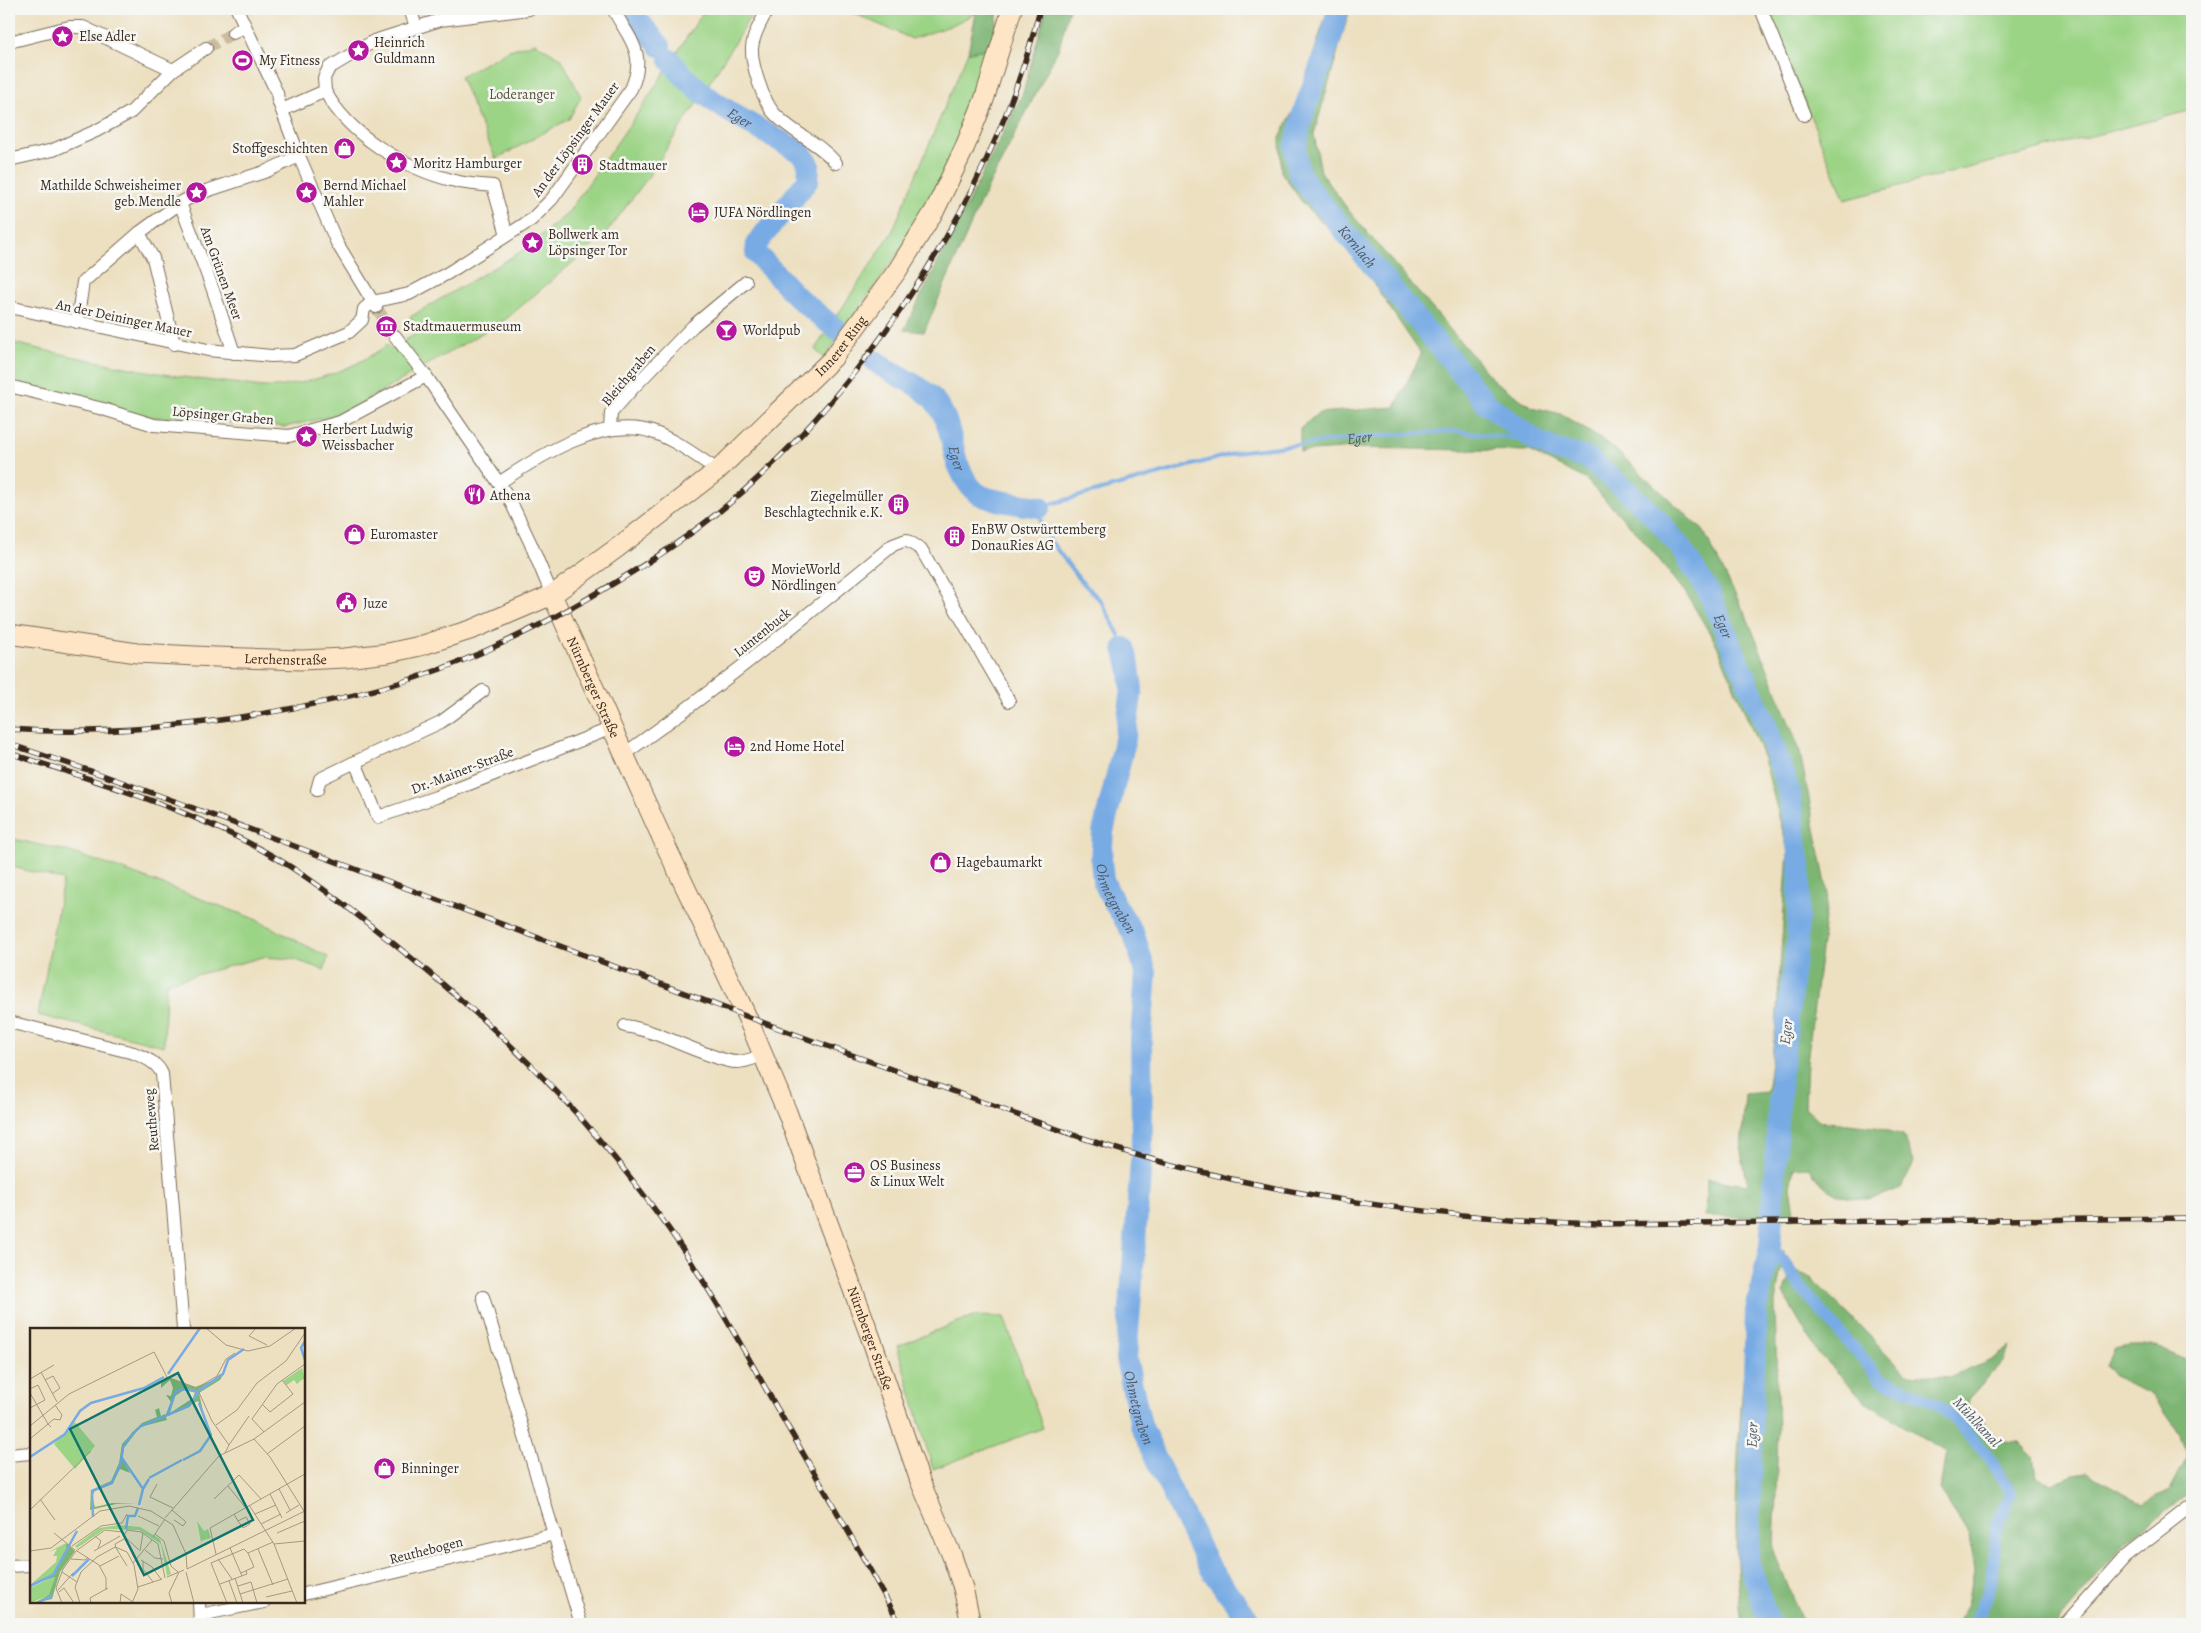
<svg xmlns="http://www.w3.org/2000/svg" width="2201" height="1633" font-family="Alegreya,serif">
<style>
.green{fill:#9cd486;stroke:#6c7f52}
.forest{fill:#7db673;stroke:#5c7048}
.lines{fill:none;stroke-linecap:round;stroke-linejoin:round}
.stream{stroke:#78abe4;stroke-width:4}
.canal{stroke:#78abe4;stroke-width:12}
.river{stroke:#78abe4;stroke-width:22}
.minor-tunnel{stroke:#c9bca0;stroke-width:12;stroke-dasharray:12 6;stroke-linecap:butt}
.minor-casing{stroke:#796a57;stroke-width:14}
.secondary-casing{stroke:#796a57;stroke-width:21}
.minor{stroke:#fff;stroke-width:12}
.secondary{stroke:#fde5c5;stroke-width:19}
.rail-casing{stroke:#3b2a1e;stroke-width:5.5}
.rail{stroke:#f6f6f2;stroke-width:4;stroke-dasharray:11;stroke-linecap:butt}
.labels{text-anchor:middle;stroke-width:5;stroke-linejoin:round;paint-order:stroke}
.poi-label{font-size:14px;fill:#3b2a1e;stroke:#f6f6f2;text-anchor:start}
.park-label{font-size:14px;fill:#535438;stroke:#f6f6f2}
.street-label{font-size:14px;fill:#3b2a1e;stroke:#f6f6f2}
.water-label{font-size:15px;font-style:italic;fill:#505763;stroke:#f6f6f2}
.inset-river{fill:none;stroke:#78abe4;stroke-width:2.5}
.inset-road{fill:none;stroke:#a69780;stroke-width:1}
.view{fill:#0f766e;fill-opacity:0.15;stroke:#0f766e;stroke-width:2.5}
.inset-edge{fill:none;stroke:#3b2a1e;stroke-width:2.5}
</style>
<rect width="100%" height="100%" fill="#f6f6f2"/>
<filter id="ink" filterUnits="userSpaceOnUse"><feTurbulence type="fractalNoise" baseFrequency=".02" numOctaves="2"/><feDisplacementMap in="SourceGraphic" scale="10" xChannelSelector="R" yChannelSelector="G"/><feConvolveMatrix kernelMatrix="1 2 1 2 8 2 1 2 1" color-interpolation-filters="sRGB"/></filter>
<filter id="wash" filterUnits="userSpaceOnUse"><feTurbulence type="fractalNoise" baseFrequency=".0096" numOctaves="4" result="noise"/><feDisplacementMap in="SourceGraphic" scale="20" xChannelSelector="R" yChannelSelector="G"/><feGaussianBlur stdDeviation="1.12" result="paint"/><feColorMatrix in="noise" values="0 0 0 0 0 0 0 0 0 0 0 0 0 0 0 0 0 1.4 0 .05"/><feComposite in="paint" operator="in"/></filter>
<g filter="url(#wash)">
<rect width="100%" height="100%" fill="#ede0c1"/>
<g class="green">
<path d="M705 9H755L702 95 646 180 604 236 506 319 369 399 337 415 285 427 143 416 9 383V342C79 358 150 374 222 382 239 383 258 388 275 387 316 382 354 369 387 345L391 349 419 332 410 317 522 251 567 214 644 104Z"/>
<path d="M844 9H977L976 13 950 26 912 39Z"/>
<path d="M1766 9H2192V110L1845 200Z"/>
<path d="M535 43 561 58 581 97 569 119 496 159 460 77 509 50Z"/>
<path d="M987 49 955 152 918 224 824 359 815 349 892 232 968 52Z"/>
<path d="M9 838 67 851 126 871 255 919 328 957 324 970 293 959 263 957 166 983 164 1046 38 1015 63 880 9 866Z"/>
<path d="M973 1316 1004 1317 1043 1428 933 1469 897 1346Z"/>
</g>
<g class="forest">
<path d="M977 9H998L996 25 987 49 968 52Z"/>
<path d="M1046 9H1069L1059 48 980 203 924 332 904 330 1023 93Z"/>
<path d="M1328 9H1350L1314 134 1321 172 1349 211 1494 381 1532 407 1561 414 1610 445 1703 530 1749 622 1799 748 1828 894 1807 1062 1805 1107 1820 1121 1875 1127 1903 1135 1914 1162 1901 1188C1891 1191 1878 1198 1867 1199 1843 1200 1820 1189 1810 1167L1794 1168 1790 1187 1795 1218 1705 1216 1707 1179 1748 1185 1741 1152 1745 1094 1767 1092 1776 1025 1788 851 1764 759 1717 645 1685 592 1640 536 1585 479 1529 451 1354 448 1300 452V429L1318 413 1395 407 1421 354 1350 249 1305 206 1281 172 1280 138 1299 99Z"/>
<path d="M1760 1249 1784 1251 1775 1302 1778 1434 1774 1551 1803 1624H1742C1728 1517 1742 1404 1750 1296L1759 1281Z"/>
<path d="M1792 1269 1811 1278 1862 1328 1906 1374 1952 1377 1989 1361 2011 1347 2003 1361 1969 1398 1968 1406 2001 1441 2019 1442 2033 1457 2036 1477 2052 1484 2072 1475 2088 1473 2143 1504 2169 1491 2188 1455 2179 1433 2151 1393 2114 1377 2106 1365 2114 1348C2147 1340 2162 1348 2192 1362V1490L2124 1543 2056 1624H1956L1968 1605 1974 1570 1969 1536 1940 1489 1946 1452 1865 1402 1817 1352 1783 1293Z"/>
</g>
<g class="lines">
<path class="stream" id="s1" d="M1119 635 1101 601 1079 579 1041 528 1040 507 1243 451 1374 436 1457 431 1536 441"/>
<path class="canal" d="M1770 1247 1783 1260 1801 1288 1879 1378 1938 1404 1959 1424 1992 1461 2011 1494 1996 1525 1995 1562 1988 1593 1974 1624"/>
<g class="river">
<path d="M628 9 660 46"/>
<path id="s2" d="M1338 9 1331 38 1304 110 1295 148 1299 174 1313 193 1486 403 1536 441 1556 450 1587 458 1624 488 1656 518 1681 548 1708 591 1766 725 1789 791 1800 866 1797 941 1781 1073 1770 1247 1756 1311 1748 1562 1770 1624"/>
<path id="s3" d="M670 60C700 101 757 127 801 153L809 164 808 180 757 243 756 253 797 297 836 329"/>
<path id="s4" d="M875 361C894 377 922 383 937 404 947 417 950 434 954 450 956 463 966 485 977 493 987 501 1027 505 1040 507"/>
<path id="s5" d="M1124 648 1129 666 1132 689 1124 745 1103 832 1101 860 1103 880 1112 899 1134 935 1146 973 1141 1038 1142 1149"/>
<path id="s6" d="M1141 1162 1126 1359 1141 1425 1160 1468 1210 1569 1252 1624"/>
</g>
</g>
</g>
<g filter="url(#ink)">
<g class="lines">
<g class="minor-tunnel">
<path d="M206 48 233 33"/>
<path d="M376 307 395 336"/>
</g>
<defs>
<g id="minor">
<path d="M237 9 277 93 278 100 299 156 337 243 376 307"/>
<path d="M410 9 416 27"/>
<path d="M768 9C762 20 753 34 752 48 751 64 763 100 773 112 791 133 819 142 836 163"/>
<path d="M1761 9 1804 115"/>
<path d="M233 33 245 26"/>
<path d="M9 42 69 27H83L173 70"/>
<path d="M325 91 324 78 329 68 374 41 440 20 529 9"/>
<path d="M282 110 325 91C349 136 406 169 455 181 467 184 480 185 493 186L507 235"/>
<path d="M9 160 53 150 96 131 131 112 173 70 206 48"/>
<path d="M180 203 212 287 234 353"/>
<path d="M139 233 153 258 174 344"/>
<path d="M9 307 208 350 271 356 295 355 349 332 362 320 364 309 372 302 409 294 448 273 531 220 552 199 631 89C647 53 630 40 613 9"/>
<path d="M77 322 83 282 139 233 180 203 197 194 267 171 299 156"/>
<path d="M395 336 426 376 509 498 530 542 552 595"/>
<path d="M9 386 103 409 154 425 289 436 340 422 426 376"/>
<path d="M610 429 611 413 633 388 693 326 746 282"/>
<path d="M499 483C539 456 602 416 652 432 676 440 697 457 718 470"/>
<path d="M483 691 441 722 355 762 378 817 436 797 612 728"/>
<path d="M624 754C718 688 805 617 893 545L906 540 921 549 1009 701"/>
<path d="M317 790 320 779 355 762"/>
<path d="M9 1022 134 1053C145 1058 157 1062 162 1074L183 1329"/>
<path d="M625 1026C654 1030 682 1046 710 1055 718 1058 728 1062 737 1062 746 1062 754 1058 763 1055"/>
<path d="M483 1297 581 1624"/>
<path d="M9 1455 31 1453"/>
<path d="M9 1566 31 1565"/>
<path d="M304 1594 555 1534"/>
<path d="M199 1602 200 1624"/>
<path d="M200 1615 264 1602"/>
<path d="M2065 1624 2125 1557 2192 1505"/>
</g>
<g id="secondary">
<path id="s7" d="M552 595 662 838 747 1017 787 1112 872 1341 920 1481 952 1556 963 1588 971 1624"/>
<path id="s8" d="M9 634 137 653 215 657 302 660 345 658 388 653 420 646 473 629 552 595 617 548 718 470 833 358 897 271 935 210 964 149 984 100 1012 9"/>
</g>
</defs>
<use href="#minor" class="minor-casing"/>
<use href="#secondary" class="secondary-casing"/>
<use href="#minor" class="minor"/>
<use href="#secondary" class="secondary"/>
<defs>
<g id="rail">
<path d="M9 729C87 735 163 729 241 717 300 708 358 696 415 678 470 660 521 636 571 608 621 580 671 550 715 515 787 458 847 387 899 312 962 220 1013 117 1040 9"/>
<path d="M9 744 94 772 180 803C353 868 525 933 698 998 784 1031 871 1062 958 1093 1033 1121 1108 1149 1185 1168 1321 1202 1459 1219 1599 1224L2192 1218"/>
<path d="M9 753C94 780 183 807 262 850 310 876 352 911 394 944 472 1006 545 1073 608 1150 641 1190 673 1232 700 1276 728 1320 752 1365 778 1410 819 1481 861 1552 900 1624"/>
</g>
</defs>
<use href="#rail" class="rail-casing"/>
<use href="#rail" class="rail"/>
</g>
</g>
<defs>
<symbol id="sight-disc" viewBox="-11 -11 22 22"><circle r="9.5" fill="#b5179e" stroke="#f6f6f2"/><path d="M0-6L1.8-2.2L6-1.7L2.9 1.2L3.7 5.4L0 3.3L-3.7 5.4L-2.9 1.2L-6-1.7L-1.8-2.2Z" fill="#fff"/></symbol>
<symbol id="stadium-disc" viewBox="-11 -11 22 22"><circle r="9.5" fill="#b5179e" stroke="#f6f6f2"/><path d="M0-5a6.5 5 0 1 0 0 10a6.5 5 0 1 0 0-10ZM-3.5-1.8h7v3.6h-7Z" fill="#fff"/></symbol>
<symbol id="shop-disc" viewBox="-11 -11 22 22"><circle r="9.5" fill="#b5179e" stroke="#f6f6f2"/><path d="M-5-2.5h2.3a2.7 3.5 0 0 1 5.4 0H5L5.5 6h-11ZM-1.5-2.5h3a1.5 2.3 0 0 0-3 0Z" fill="#fff"/></symbol>
<symbol id="building-disc" viewBox="-11 -11 22 22"><circle r="9.5" fill="#b5179e" stroke="#f6f6f2"/><path d="M-4-6H4V6H1V3H-1V6H-4ZM-2.5-4.3h1.7v1.8h-1.7ZM.8-4.3h1.7v1.8H.8ZM-2.5-1h1.7V.8h-1.7ZM.8-1h1.7V.8H.8Z" fill="#fff"/></symbol>
<symbol id="hotel-disc" viewBox="-11 -11 22 22"><circle r="9.5" fill="#b5179e" stroke="#f6f6f2"/><path d="M-6-4.5h1.5V1H6V5H4.5V3h-9V5H-6ZM-4 0a1.8 1.8 0 1 1 3.6 0ZM.5 0V-2.5h3Q6-2.5 6 0Z" fill="#fff"/></symbol>
<symbol id="museum-disc" viewBox="-11 -11 22 22"><circle r="9.5" fill="#b5179e" stroke="#f6f6f2"/><path d="M0-6L6-3V-2H-6V-3ZM-5-1h2V3h-2ZM-1-1h2V3h-2ZM3-1h2V3H3ZM-6 4H6V6H-6Z" fill="#fff"/></symbol>
<symbol id="bar-disc" viewBox="-11 -11 22 22"><circle r="9.5" fill="#b5179e" stroke="#f6f6f2"/><path d="M-6-5H6L.8 .8V4.5H3.5V6h-7V4.5H-.8V.8Z" fill="#fff"/></symbol>
<symbol id="restaurant-disc" viewBox="-11 -11 22 22"><circle r="9.5" fill="#b5179e" stroke="#f6f6f2"/><path d="M-5-6h1v4h1v-4h1v4h1v-4h1v5L-1.5 .5V6h-2V.5L-5-1ZM5-6V6H3V1.5H1.5Q1.5-4 5-6Z" fill="#fff"/></symbol>
<symbol id="theatre-disc" viewBox="-11 -11 22 22"><circle r="9.5" fill="#b5179e" stroke="#f6f6f2"/><path d="M-5-5.5Q0-4 5-5.5V0Q5 5 0 6Q-5 5-5 0ZM-3.3-2.5H-1v1.5H-3.3ZM1-2.5H3.3v1.5H1ZM-2.8 1Q0 5.5 2.8 1Z" fill="#fff"/></symbol>
<symbol id="civic-disc" viewBox="-11 -11 22 22"><circle r="9.5" fill="#b5179e" stroke="#f6f6f2"/><path d="M-.6-6.5H3V-4.5H.6V-3L4-1V1h2V6H-6V1h2V-1L-.6-3ZM-1.2 2.5V6h2.4V2.5Z" fill="#fff"/></symbol>
<symbol id="office-disc" viewBox="-11 -11 22 22"><circle r="9.5" fill="#b5179e" stroke="#f6f6f2"/><path d="M-6-3h4V-5.5h4V-3h4V5H-6ZM-1-4.5V-3h2v-1.5ZM-6 0V1H6V0Z" fill="#fff"/></symbol>
</defs>
<g fill-rule="evenodd">
<use href="#sight-disc" x="50" y="24" width="25" height="25"/>
<use href="#sight-disc" x="346" y="38" width="25" height="25"/>
<use href="#stadium-disc" x="230" y="48" width="25" height="25"/>
<use href="#shop-disc" x="332" y="136" width="25" height="25"/>
<use href="#sight-disc" x="384" y="150" width="25" height="25"/>
<use href="#building-disc" x="570" y="152" width="25" height="25"/>
<use href="#sight-disc" x="184" y="180" width="25" height="25"/>
<use href="#sight-disc" x="294" y="180" width="25" height="25"/>
<use href="#hotel-disc" x="686" y="200" width="25" height="25"/>
<use href="#sight-disc" x="520" y="230" width="25" height="25"/>
<use href="#museum-disc" x="374" y="314" width="25" height="25"/>
<use href="#bar-disc" x="714" y="318" width="25" height="25"/>
<use href="#sight-disc" x="294" y="424" width="25" height="25"/>
<use href="#restaurant-disc" x="462" y="482" width="25" height="25"/>
<use href="#building-disc" x="886" y="492" width="25" height="25"/>
<use href="#shop-disc" x="342" y="522" width="25" height="25"/>
<use href="#building-disc" x="942" y="524" width="25" height="25"/>
<use href="#theatre-disc" x="742" y="564" width="25" height="25"/>
<use href="#civic-disc" x="334" y="590" width="25" height="25"/>
<use href="#hotel-disc" x="722" y="734" width="25" height="25"/>
<use href="#shop-disc" x="928" y="850" width="25" height="25"/>
<use href="#office-disc" x="842" y="1160" width="25" height="25"/>
<use href="#shop-disc" x="372" y="1456" width="25" height="25"/>
</g>
<g class="labels">
<g class="poi-label">
<text x="79" y="41">Else Adler</text>
<text x="374" y="47">Heinrich<tspan x="374" dy="16">Guldmann</tspan></text>
<text x="259" y="65">My Fitness</text>
<text x="328" y="153" text-anchor="end">Stoffgeschichten</text>
<text x="413" y="168">Moritz Hamburger</text>
<text x="599" y="170">Stadtmauer</text>
<text x="181" y="190" text-anchor="end">Mathilde Schweisheimer<tspan x="181" dy="16">geb.Mendle</tspan></text>
<text x="323" y="190">Bernd Michael<tspan x="323" dy="16">Mahler</tspan></text>
<text x="714" y="217">JUFA Nördlingen</text>
<text x="548" y="239">Bollwerk am<tspan x="548" dy="16">Löpsinger Tor</tspan></text>
<text x="403" y="331">Stadtmauermuseum</text>
<text x="743" y="335">Worldpub</text>
<text x="322" y="434">Herbert Ludwig<tspan x="322" dy="16">Weissbacher</tspan></text>
<text x="490" y="500">Athena</text>
<text x="883" y="501" text-anchor="end">Ziegelmüller<tspan x="883" dy="16">Beschlagtechnik e.K.</tspan></text>
<text x="971" y="534">EnBW Ostwürttemberg<tspan x="971" dy="16">DonauRies AG</tspan></text>
<text x="370" y="539">Euromaster</text>
<text x="771" y="574">MovieWorld<tspan x="771" dy="16">Nördlingen</tspan></text>
<text x="363" y="608">Juze</text>
<text x="750" y="751">2nd Home Hotel</text>
<text x="956" y="867">Hagebaumarkt</text>
<text x="870" y="1170">OS Business<tspan x="870" dy="16">&amp; Linux Welt</tspan></text>
<text x="401" y="1473">Binninger</text>
</g>
<g class="park-label">
<text x="522" y="99">Loderanger</text>
</g>
<g class="street-label">
<text transform="translate(575 139) rotate(-54)" y="5">An der Löpsinger Mauer</text>
<text transform="translate(222 273) rotate(70)" y="5">Am Grünen Meer</text>
<text transform="translate(124 318) rotate(12)" y="5">An der Deininger Mauer</text>
<text dy="5" stroke="none"><textPath href="#s8" startOffset="938">Innerer Ring</textPath></text>
<text transform="translate(628 375) rotate(-50)" y="5">Bleichgraben</text>
<text transform="translate(223 415) rotate(5)" y="5">Löpsinger Graben</text>
<text transform="translate(762 632) rotate(-39)" y="5">Luntenbuck</text>
<text dy="5" stroke="none"><textPath href="#s8" startOffset="278">Lerchenstraße</textPath></text>
<text dy="5" stroke="none"><textPath href="#s7" startOffset="101">Nürnberger Straße</textPath></text>
<text transform="translate(462 770) rotate(-21)" y="5">Dr.-Mainer-Straße</text>
<text transform="translate(151 1120) rotate(-95)" y="5">Reutheweg</text>
<text dy="5" stroke="none"><textPath href="#s7" startOffset="809">Nürnberger Straße</textPath></text>
<text transform="translate(426 1550) rotate(-14)" y="5">Reuthebogen</text>
</g>
<g class="water-label">
<text dy="5" stroke="none"><textPath href="#s3" startOffset="91">Eger</textPath></text>
<text dy="5" stroke="none"><textPath href="#s2" startOffset="265">Kornlach</textPath></text>
<text dy="5" stroke="none"><textPath href="#s1" startOffset="482">Eger</textPath></text>
<text dy="5" stroke="none"><textPath href="#s4" startOffset="134">Eger</textPath></text>
<text dy="5" stroke="none"><textPath href="#s2" startOffset="804">Eger</textPath></text>
<text dy="5" stroke="none"><textPath href="#s5" startOffset="258">Ohmetgraben</textPath></text>
<text transform="translate(1786 1032) rotate(-83)" y="5">Eger</text>
<text dy="5" stroke="none"><textPath href="#s6" startOffset="248">Ohmetgraben</textPath></text>
<text transform="translate(1977 1422) rotate(47)" y="5">Mühlkanal</text>
<text transform="translate(1752 1435) rotate(-88)" y="5">Eger</text>
</g>
</g>
<g transform="translate(30 1328)">
<rect width="275" height="275" fill="#ede0c1"/>
<path d="M272 40 275 53 273 51 267 56 264 52 257 57 253 53ZM45 94 65 118 45 141 24 116ZM167 193 174 203 178 201 181 210 171 213 174 231ZM89 197 110 199 130 211 141 246 137 248 131 216 109 202 75 201 47 220 45 218 69 200ZM36 215V222L23 246 0 257 26 234 27 228H23L27 221 19 224ZM25 248 20 267 0 275V260Z" fill="#9cd486"/>
<path d="M190 46 193 47 190 52 169 65 173 83 168 73 138 88 141 74 136 67 141 68 143 60 140 52 131 60V54L136 49 165 59 184 52ZM154 62 165 64 163 70 140 85 145 68ZM129 80 131 88 135 86 137 92 110 99 94 120 92 130 100 145 90 141 82 156 66 160 62 169 65 179 82 175 106 176H86L60 182 61 162 81 153 89 135 92 116 112 95 127 89 125 82ZM36 215 45 223 30 244 22 271 4 275 19 267 25 249 0 257 23 246 36 222Z" fill="#7db673" fill-rule="evenodd"/>
<path class="inset-river" d="M275 13 271 20 275 32M138 46 170 0M137 87 146 63 155 61 168 64M0 129 35 106 50 83 61 75 114 60 134 49M92 130 113 161 119 151M153 132 170 123 181 107 169 75M119 150 152 132M109 177 113 161M63 189 62 163 82 155 91 135 93 119 103 105 111 98 159 78 170 62 193 46 198 32 214 21M96 201 98 188H105L108 180M42 248 59 231M0 258 23 247 47 203M8 275 23 267"/>
<path class="inset-road" d="M176 0 196 17 218 23 240 18 266 0M226 0 219 8 237 17M11 44 27 74M0 51 24 37M15 52 23 48 30 60 22 66M167 60 187 48 196 31 205 25M0 61 8 57 15 72 0 80M0 65 18 96 0 111M232 76 240 84 263 66 252 52M186 97 207 82 227 55 256 33 275 5M0 98 39 66 124 24 137 49 167 60 182 93 199 117 195 125M21 99 18 96 24 91 30 92 32 87 25 77M234 104 222 91 247 56 275 36M224 111 240 129 274 183M199 117 219 88M237 126 275 98M127 156 120 169 143 180M198 158 215 179M249 161 260 182M240 166 252 190M10 171 25 192M184 171 209 147 231 171M219 177 244 216 267 275M0 182 61 123M142 182 156 194 153 198 144 192M256 185 269 177M204 186 208 193 213 200 220 196 216 189 208 193M225 186 246 177M108 188 129 198M135 190 189 128 224 111 275 74M231 196 251 186M24 205 45 222M247 205 275 193M125 206 134 213 141 238 148 244M65 208 71 213 68 220M123 209 135 191M244 216 275 213M42 218 71 198 92 195 97 186M86 220 97 238M86 220 85 216 96 210M200 220 212 248M228 221 243 257M109 222 94 208 97 202 111 204 128 216 135 250M115 222 125 230 133 231M0 223 21 220 70 183 99 178 121 183 143 197 156 226 157 241M47 223 69 237 76 250V262M64 223 90 208M110 223 113 205M186 226 180 200 275 146M41 231 55 232 58 229M188 231 202 251M111 232 122 239 131 251M113 233V241L123 254M103 235 122 212M70 238 89 228M157 241 275 183M32 244 47 254M156 244 164 275M211 245 224 239 218 225M137 249 154 242M205 250 213 275M199 253 207 275M190 256 217 246 216 243M208 258 221 254 227 275M108 259 132 251M28 262 43 245M29 264 34 260 44 275M210 266 258 251M236 269 262 263M32 275 26 260 33 241 46 223 75 202 92 204M50 275 45 259 51 244 67 229 85 219 97 224 104 237 108 261 102 275M61 275 60 270 78 260M90 275 91 266 103 274M142 275 139 265 149 244M197 275 181 235 214 221 218 225 243 214"/>
<path class="view" d="M148 45 223 192 114 247 40 101Z"/>
<rect width="275" height="275" class="inset-edge"/>
</g>
<rect width="2201" height="1633" fill="none" stroke="#f6f6f2" stroke-width="30"/>
</svg>
